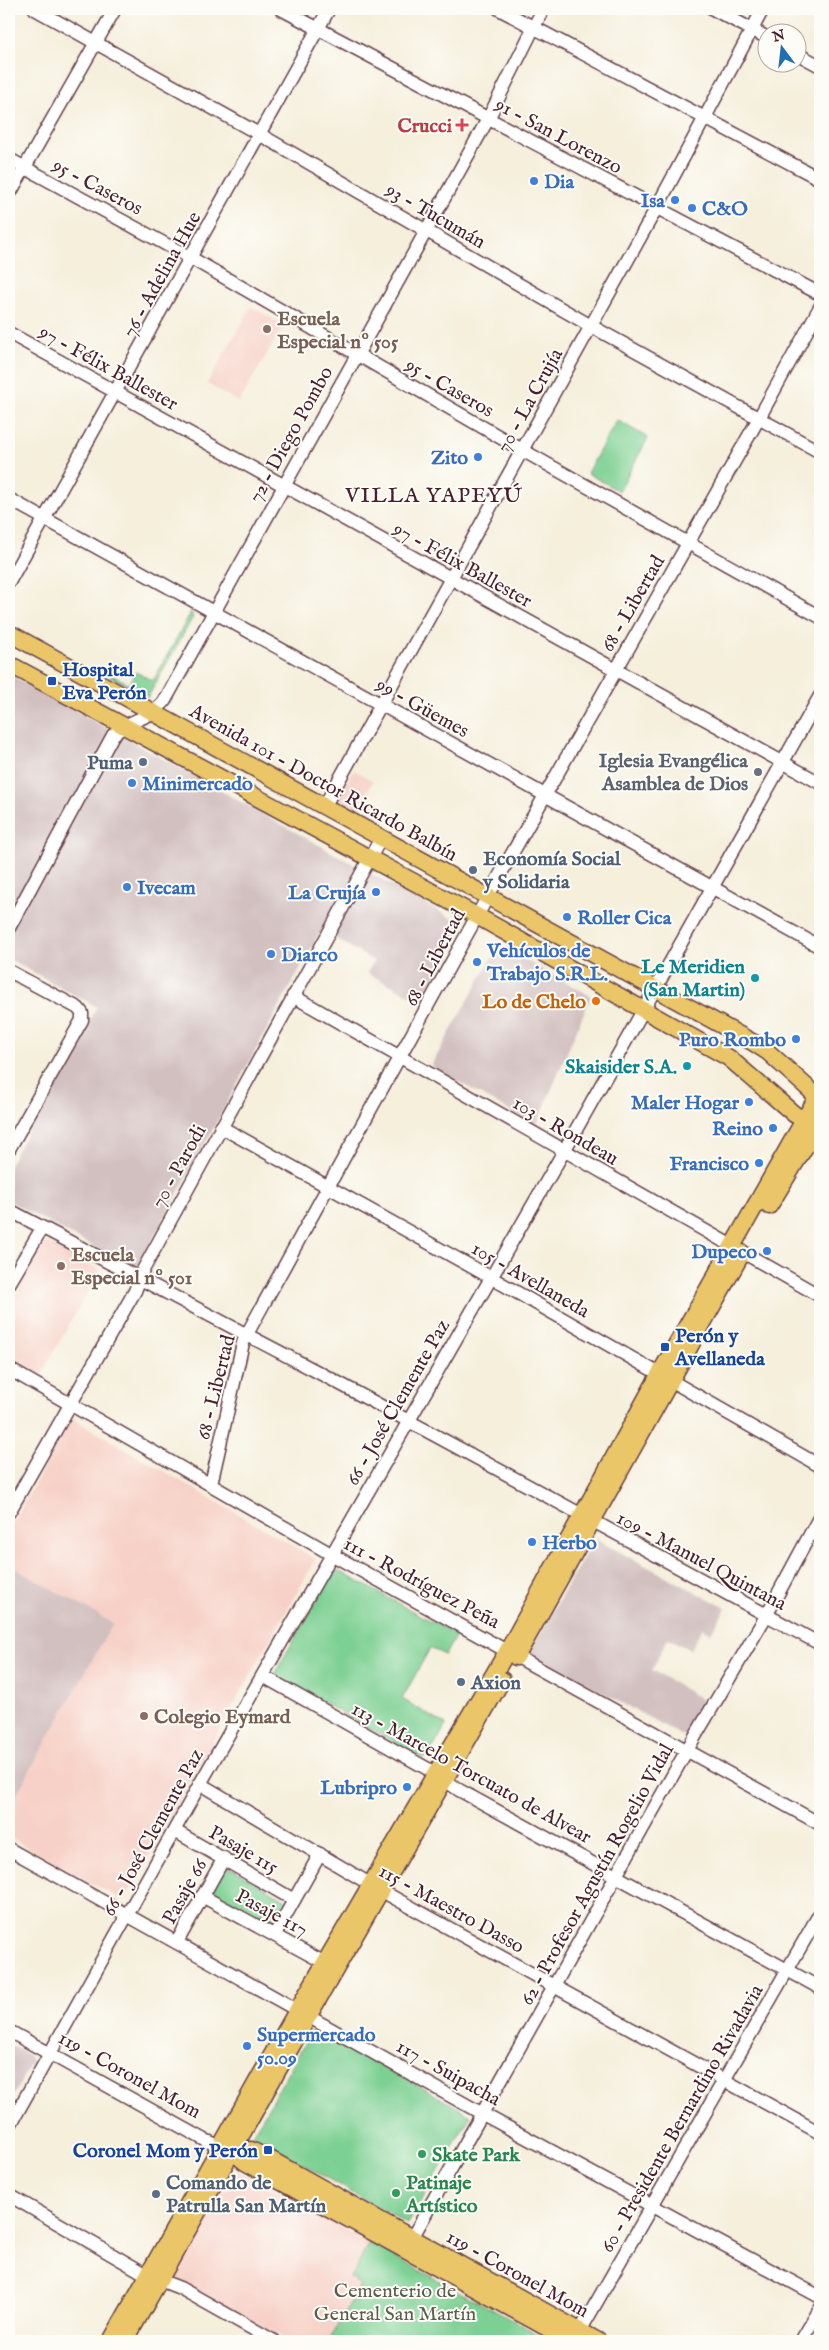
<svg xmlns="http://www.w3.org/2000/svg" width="829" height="2350" font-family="'IM FELL English',serif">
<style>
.built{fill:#f7d1c7}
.industrial{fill:#d2bfc0}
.green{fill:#7dd093;stroke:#64785f}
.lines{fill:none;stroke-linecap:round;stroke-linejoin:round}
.minor-casing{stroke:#643e46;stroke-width:15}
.major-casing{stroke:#643e46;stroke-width:19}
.minor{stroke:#fff;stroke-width:12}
.major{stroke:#eac669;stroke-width:16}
.health-dot{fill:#e0444e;stroke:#fdfcf7;stroke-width:2}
.shop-dot{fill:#3f7fe0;stroke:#fdfcf7;stroke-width:2}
.education-dot{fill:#8d6e63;stroke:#fdfcf7;stroke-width:2}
.transit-dot{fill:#1a4fb4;stroke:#fdfcf7;stroke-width:2}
.service-dot{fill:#5c6f8a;stroke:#fdfcf7;stroke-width:2}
.worship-dot{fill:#6b7280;stroke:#fdfcf7;stroke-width:2}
.culture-dot{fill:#0f9aa8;stroke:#fdfcf7;stroke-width:2}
.food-dot{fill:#e8710a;stroke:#fdfcf7;stroke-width:2}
.leisure-dot{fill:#2e9e5b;stroke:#fdfcf7;stroke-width:2}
.labels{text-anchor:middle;stroke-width:4;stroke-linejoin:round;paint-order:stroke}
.health-label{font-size:20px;font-weight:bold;fill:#be3a42;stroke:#fdfcf7;text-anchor:end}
.street-label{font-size:20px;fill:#4a1f2b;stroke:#fdfcf7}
.shop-label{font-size:20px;font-weight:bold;fill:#366cbe;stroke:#fdfcf7;text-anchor:start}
.education-label{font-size:20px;font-weight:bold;fill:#785e54;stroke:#fdfcf7;text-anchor:start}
.transit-label{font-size:20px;font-weight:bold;fill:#164399;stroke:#fdfcf7;text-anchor:start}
.worship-label{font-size:20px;font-weight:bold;fill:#5b616d;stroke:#fdfcf7;text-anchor:end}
.service-label{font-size:20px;font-weight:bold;fill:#4e5e75;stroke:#fdfcf7;text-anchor:start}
.culture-label{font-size:20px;font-weight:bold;fill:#0d838f;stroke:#fdfcf7;text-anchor:end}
.food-label{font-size:20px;font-weight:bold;fill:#c56008;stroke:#fdfcf7;text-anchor:end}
.leisure-label{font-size:20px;font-weight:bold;fill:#27864d;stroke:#fdfcf7;text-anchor:start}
.park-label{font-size:20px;fill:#5c5d4f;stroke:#fdfcf7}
.quarter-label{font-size:22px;letter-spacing:1px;fill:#4a1f2b;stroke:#fdfcf7}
</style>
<rect width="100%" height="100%" fill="#fdfcf7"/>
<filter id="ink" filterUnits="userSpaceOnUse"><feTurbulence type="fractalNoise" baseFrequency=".02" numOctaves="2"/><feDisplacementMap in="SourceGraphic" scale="10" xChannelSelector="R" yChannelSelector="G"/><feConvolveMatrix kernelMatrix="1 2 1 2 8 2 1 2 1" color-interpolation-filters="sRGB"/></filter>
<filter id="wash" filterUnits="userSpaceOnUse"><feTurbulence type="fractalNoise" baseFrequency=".0096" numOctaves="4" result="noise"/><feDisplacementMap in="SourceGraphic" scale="20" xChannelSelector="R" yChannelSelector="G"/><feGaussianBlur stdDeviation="1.12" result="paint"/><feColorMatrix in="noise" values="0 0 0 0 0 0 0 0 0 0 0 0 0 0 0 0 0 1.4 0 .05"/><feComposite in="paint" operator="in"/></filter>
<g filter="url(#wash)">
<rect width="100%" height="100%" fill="#f5efdc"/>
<g class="built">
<path d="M251 307 284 325 239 402 207 384Z"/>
<path d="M354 770 373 781 356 812 340 803 338 798Z"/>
<path d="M49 1243 100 1270 40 1376 9 1358V1306L44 1245Z"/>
<path d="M72 1418 316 1559 125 1897 119 1898 9 1837V1808L113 1623 9 1565V1529Z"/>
<path d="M239 2171 369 2243 350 2278 360 2285 329 2341H289L175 2278 224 2191 229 2189 234 2173Z"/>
</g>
<g class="industrial">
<path d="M9 674 464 925 420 1000 367 973 374 961 321 930 136 1270 9 1201V1165L97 1007 9 959Z"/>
<path d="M499 946 591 996 536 1126 431 1066Z"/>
<path d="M597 1540 726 1608 711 1633 702 1628 690 1650 668 1638 652 1670 704 1701 685 1734 681 1735 533 1655 531 1649 593 1541Z"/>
<path d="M9 1565 113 1623 9 1808Z"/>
<path d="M9 2044 30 2056 32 2062 9 2103Z"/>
</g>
<g class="green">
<path d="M617 420 648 438 619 491 587 473Z"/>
<path d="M191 612 193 617 148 697 100 671 101 669 129 684 136 672 153 681Z"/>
<path d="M339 1571 456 1635 445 1655 430 1648 402 1699 446 1725 428 1757 422 1758 278 1677 276 1671 333 1572Z"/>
<path d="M225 1865 290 1902 274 1928 209 1892Z"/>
<path d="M314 2027 471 2115 408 2224 252 2136Z"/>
<path d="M369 2243 551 2341H329L360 2285 350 2278Z"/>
</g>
</g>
<g filter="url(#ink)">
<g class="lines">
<defs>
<g id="minor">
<path d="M35 9 259 134 591 326 820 452"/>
<path d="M281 9 820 294"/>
<path d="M499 9 820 179"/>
<path d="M713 9 766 37"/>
<path d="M796 53 820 66"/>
<path d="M9 159 191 258 522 450 820 617"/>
<path d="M9 195 115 9"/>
<path d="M9 333 820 783"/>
<path d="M9 499 820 947"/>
<path d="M9 582 329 9"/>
<path d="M324 807 657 207 763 9"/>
<path d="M9 928 113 735C131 718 149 720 164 702L426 231 488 119 543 9"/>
<path d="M9 971 78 1008 82 1013V1020L9 1149"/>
<path d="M293 996 820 1296"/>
<path d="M221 1127 490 1277 820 1466"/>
<path d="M9 1210 333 1380 820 1644"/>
<path d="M9 1284 42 1228"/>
<path d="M9 1369 331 1554 820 1824"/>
<path d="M211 1484 243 1343 247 1334 488 896 759 418 820 307"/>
<path d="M9 1512 135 1291 143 1270 381 838"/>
<path d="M263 1676 435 1773 459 1790 820 1988"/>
<path d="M200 1784 380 1890 820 2133"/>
<path d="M175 1831 294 1900"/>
<path d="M9 1849 481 2113 820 2297"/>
<path d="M202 1896 325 1963"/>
<path d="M275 1934 320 1854"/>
<path d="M177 1942 224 1858"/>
<path d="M9 2031 205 2140 228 2150"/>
<path d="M9 2127 200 1784 564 1151 820 696"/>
<path d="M9 2195 149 2276 180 2288 274 2341"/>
<path d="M408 2245 687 1750 766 1616 820 1516"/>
<path d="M576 2338 820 1913"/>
<path d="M801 2341 820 2309"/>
</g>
<g id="major">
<path d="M9 633 754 1043 768 1052 820 1099"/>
<path d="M9 664 477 916 729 1058 794 1114 814 1126"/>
<path d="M769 1206 820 1122"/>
<path d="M516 1657 742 1253"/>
<path d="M232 2151 251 2150 266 2157 598 2341"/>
<path d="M232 2151 245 2162 571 2341"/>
<path d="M111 2341 298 2009 508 1650 659 1375 820 1092"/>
<path d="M125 2341 309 2015 502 1680"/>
</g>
</defs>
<use href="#minor" class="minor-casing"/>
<use href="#major" class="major-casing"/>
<use href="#minor" class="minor"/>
<use href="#major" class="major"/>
</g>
</g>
<path class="health-dot" d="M459.5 117.5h5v5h5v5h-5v5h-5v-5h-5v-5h5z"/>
<g class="shop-dot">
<circle cx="534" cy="181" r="5"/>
<circle cx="675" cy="200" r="5"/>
<circle cx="692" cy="208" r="5"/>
<circle cx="478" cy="457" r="5"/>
<circle cx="132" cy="783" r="5"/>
<circle cx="127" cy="887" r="5"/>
<circle cx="376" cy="892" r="5"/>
<circle cx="567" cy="917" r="5"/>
<circle cx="271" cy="954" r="5"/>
<circle cx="477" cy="962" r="5"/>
<circle cx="796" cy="1039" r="5"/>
<circle cx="749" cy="1102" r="5"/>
<circle cx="773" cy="1128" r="5"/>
<circle cx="759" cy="1163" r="5"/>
<circle cx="767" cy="1251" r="5"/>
<circle cx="532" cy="1542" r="5"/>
<circle cx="407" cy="1787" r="5"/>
<circle cx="247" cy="2046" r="5"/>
</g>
<g class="education-dot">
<circle cx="267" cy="329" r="5"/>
<circle cx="61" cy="1266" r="5"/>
<circle cx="144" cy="1716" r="5"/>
</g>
<g class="transit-dot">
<rect x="47" y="676" width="10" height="10" rx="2.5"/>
<rect x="660" y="1342" width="10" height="10" rx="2.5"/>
<rect x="263" y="2145" width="10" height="10" rx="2.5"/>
</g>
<g class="service-dot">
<circle cx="143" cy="762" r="5"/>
<circle cx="473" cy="870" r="5"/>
<circle cx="461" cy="1682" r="5"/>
<circle cx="156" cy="2194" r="5"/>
</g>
<circle class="worship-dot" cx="758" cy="772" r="5"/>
<g class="culture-dot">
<circle cx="755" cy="978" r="5"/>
<circle cx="687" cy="1066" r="5"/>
</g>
<circle class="food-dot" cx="596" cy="1001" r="5"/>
<g class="leisure-dot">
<circle cx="422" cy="2154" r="5"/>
<circle cx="396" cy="2193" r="5"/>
</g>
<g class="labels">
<g class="health-label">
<text x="452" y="132">Crucci</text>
</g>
<g class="street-label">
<text transform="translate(559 135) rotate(28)" y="7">91 - San Lorenzo</text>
<text transform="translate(98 186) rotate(28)" y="7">95 - Caseros</text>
<text transform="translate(436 215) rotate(30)" y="7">93 - Tucumán</text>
<text transform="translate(161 274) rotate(-61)" y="7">76 - Adelina Hue</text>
<text transform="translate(109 367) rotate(29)" y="7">97 - Félix Ballester</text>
<text transform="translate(450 387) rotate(30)" y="7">95 - Caseros</text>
<text transform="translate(529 400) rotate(-61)" y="7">70 - La Crujía</text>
<text transform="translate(290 434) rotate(-61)" y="7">72 - Diego Pombo</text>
<text transform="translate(463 564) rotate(29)" y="7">97 - Félix Ballester</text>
<text transform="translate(632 603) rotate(-60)" y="7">68 - Libertad</text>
<text transform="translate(423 707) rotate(29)" y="7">99 - Güemes</text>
<text transform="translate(324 782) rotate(29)" y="7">Avenida 101 - Doctor Ricardo Balbín</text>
<text transform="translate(434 957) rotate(-62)" y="7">68 - Libertad</text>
<text transform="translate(566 1130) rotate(30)" y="7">103 - Rondeau</text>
<text transform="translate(178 1166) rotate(-61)" y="7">70 - Parodi</text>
<text transform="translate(531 1279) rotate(30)" y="7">105 - Avellaneda</text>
<text transform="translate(215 1387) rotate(-76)" y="7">68 - Libertad</text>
<text transform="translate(397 1402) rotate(-60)" y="7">66 - José Clemente Paz</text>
<text transform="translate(702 1560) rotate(28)" y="7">109 - Manuel Quintana</text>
<text transform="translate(422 1582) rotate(28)" y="7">111 - Rodríguez Peña</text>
<text transform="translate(472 1772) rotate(29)" y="7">113 - Marcelo Torcuato de Alvear</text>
<text transform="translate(152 1832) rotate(-61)" y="7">66 - José Clemente Paz</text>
<text transform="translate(244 1849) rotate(30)" y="7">Pasaje 115</text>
<text transform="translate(596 1874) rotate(-61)" y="7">62 - Profesor Agustín Rogelio Vidal</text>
<text transform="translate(184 1891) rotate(-61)" y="7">Pasaje 66</text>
<text transform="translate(452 1908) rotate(29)" y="7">115 - Maestro Dasso</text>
<text transform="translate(272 1912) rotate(28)" y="7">Pasaje 117</text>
<text transform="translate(449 2072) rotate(29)" y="7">117 - Suipacha</text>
<text transform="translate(130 2074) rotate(29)" y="7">119 - Coronel Mom</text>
<text transform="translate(681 2118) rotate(-60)" y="7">60 - Presidente Bernardino Rivadavia</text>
<text transform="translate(518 2273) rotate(29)" y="7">119 - Coronel Mom</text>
</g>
<g class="shop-label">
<text x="544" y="188">Dia</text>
<text x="665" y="207" text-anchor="end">Isa</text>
<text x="702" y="215">C&amp;O</text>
<text x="468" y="464" text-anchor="end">Zito</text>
<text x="142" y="790">Minimercado</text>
<text x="137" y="894">Ivecam</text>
<text x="366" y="899" text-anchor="end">La Crujía</text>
<text x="577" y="924">Roller Cica</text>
<text x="487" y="957">Vehículos de<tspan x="487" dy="23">Trabajo S.R.L.</tspan></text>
<text x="281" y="961">Diarco</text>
<text x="786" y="1046" text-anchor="end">Puro Rombo</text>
<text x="739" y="1109" text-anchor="end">Maler Hogar</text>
<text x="763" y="1135" text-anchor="end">Reino</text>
<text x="749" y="1170" text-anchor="end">Francisco</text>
<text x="757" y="1258" text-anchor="end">Dupeco</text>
<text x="542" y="1549">Herbo</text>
<text x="397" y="1794" text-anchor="end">Lubripro</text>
<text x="257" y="2041">Supermercado<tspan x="257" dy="23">50.09</tspan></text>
</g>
<g class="education-label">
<text x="277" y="325">Escuela<tspan x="277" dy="23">Especial nº 505</tspan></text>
<text x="71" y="1261">Escuela<tspan x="71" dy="23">Especial nº 501</tspan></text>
<text x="154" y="1723">Colegio Eymard</text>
</g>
<g class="transit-label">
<text x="62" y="676">Hospital<tspan x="62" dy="23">Eva Perón</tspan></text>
<text x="675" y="1342">Perón y<tspan x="675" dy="23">Avellaneda</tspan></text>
<text x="258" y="2157" text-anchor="end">Coronel Mom y Perón</text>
</g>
<g class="worship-label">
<text x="748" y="767">Iglesia Evangélica<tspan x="748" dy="23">Asamblea de Dios</tspan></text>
</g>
<g class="service-label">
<text x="133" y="769" text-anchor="end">Puma</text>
<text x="483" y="865">Economía Social<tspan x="483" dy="23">y Solidaria</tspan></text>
<text x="471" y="1689">Axion</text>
<text x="166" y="2189">Comando de<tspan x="166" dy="23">Patrulla San Martín</tspan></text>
</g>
<g class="culture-label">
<text x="745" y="973">Le Meridien<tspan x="745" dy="23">(San Martin)</tspan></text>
<text x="677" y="1073">Skaisider S.A.</text>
</g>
<g class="food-label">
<text x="586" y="1008">Lo de Chelo</text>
</g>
<g class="leisure-label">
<text x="432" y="2161">Skate Park</text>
<text x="406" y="2189">Patinaje<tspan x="406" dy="23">Artístico</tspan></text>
</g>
<g class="park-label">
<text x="395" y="2297">Cementerio de<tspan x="395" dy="23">General San Martín</tspan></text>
</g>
<g class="quarter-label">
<text x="434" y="502">VILLA YAPEYÚ</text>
</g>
</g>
<rect width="829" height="2350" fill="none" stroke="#fdfcf7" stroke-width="30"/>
<g transform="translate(782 48) rotate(345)"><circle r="24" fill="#fdfcf7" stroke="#b5a4a5"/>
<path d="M0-4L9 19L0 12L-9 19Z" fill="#1f6fb2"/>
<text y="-8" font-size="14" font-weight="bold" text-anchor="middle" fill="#4a1f2b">N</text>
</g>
</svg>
